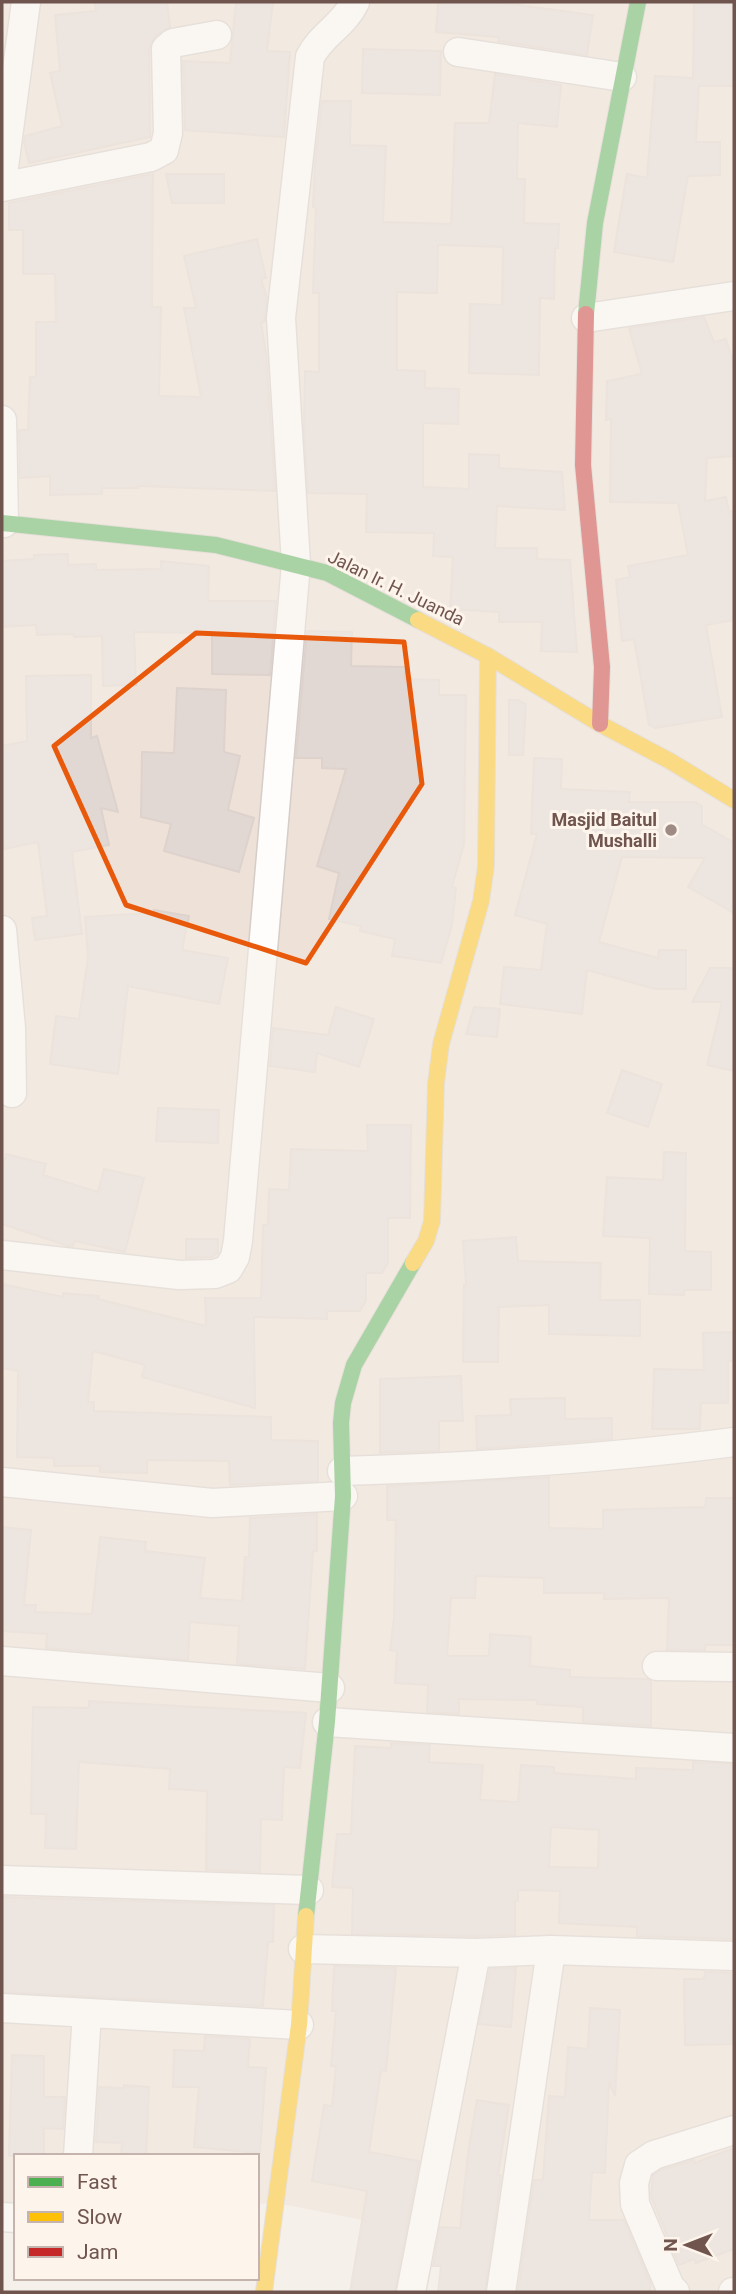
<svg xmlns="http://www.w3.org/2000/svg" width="736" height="2294" font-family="Roboto,sans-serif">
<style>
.residential{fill:#eee1d8}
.building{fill:#e2d8d3;stroke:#ded2cd;stroke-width:2;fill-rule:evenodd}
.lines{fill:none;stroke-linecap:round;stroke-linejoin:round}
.street-casing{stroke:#d5cdc8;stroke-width:31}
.fast-casing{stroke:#d4cbc7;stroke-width:18}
.slow-casing{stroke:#d4cbc7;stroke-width:18}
.jam-casing{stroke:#d4cbc7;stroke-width:18}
.street{stroke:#fefdfc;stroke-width:28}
.fast{stroke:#4caf50;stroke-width:16}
.slow{stroke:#ffc107;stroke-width:16}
.jam{stroke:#c62828;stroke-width:16}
.marked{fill:none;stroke:#e8590c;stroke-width:5;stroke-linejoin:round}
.poi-dot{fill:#9f8b85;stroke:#fdf4ec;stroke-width:2.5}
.labels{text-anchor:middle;stroke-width:6;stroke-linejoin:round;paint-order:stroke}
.street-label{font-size:18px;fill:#70554e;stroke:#fdf4ec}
.poi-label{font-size:18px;font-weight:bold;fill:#70554e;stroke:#fdf4ec;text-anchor:end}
</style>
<rect width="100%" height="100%" fill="#f6f0ea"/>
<path class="residential" d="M2 2H734V2292H496L423 2232 276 2203 257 2204V2156H16V2213L2 2214Z"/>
<g class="building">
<path d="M95 2H167L170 27 155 36 149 49 150 137 29 163 24 142 25 136 62 126 50 73 60 71 55 15 96 11Z"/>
<path d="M236 2H273L267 51 290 52 284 137 185 130 183 61 230 63Z"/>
<path d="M438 2H496L593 15 587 55 498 41 499 37 436 32Z"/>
<path d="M694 2H734V86H699L696 142H720V175L688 176 673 262 614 252 627 174 647 178 655 76 693 78Z"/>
<path d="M363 49 441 51 440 95 362 93Z"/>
<path d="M495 74 561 85 557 127 518 123 517 179H525L524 223 559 224 558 248H555L554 299 540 298 539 375 469 373 470 304 502 305 503 247 438 245 437 293 397 292V370L425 371V388L459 389 458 424 423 423V487L469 489V454L499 455V468L562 472 565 510 497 506 495 548H537V559L570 560 577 652 541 651 542 622H499V612L450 609 453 557 433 556 434 533 366 532 367 494 308 493 304 427 305 371 319 372V293H313L316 207H313L315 165 322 101H351L350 145 386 146 383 222 451 224 455 123H489Z"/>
<path d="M153 174 152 307H161L159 396 201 397 184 308H196L184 256 257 239 266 278 261 279 267 297 265 321 261 323 266 353 275 491 138 486V488H102V494L50 495V476L20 478 19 430H28L30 377H36V322H56L55 274H23V230H9V203Z"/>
<path d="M166 174H224V203H172Z"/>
<path d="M704 317 714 342 726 339 734 365V456L707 458 705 501 726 497 729 512 734 511V620L706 625 722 717 655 728 649 725 634 639 622 641 616 580 630 577 628 566 688 555 678 503 610 502 611 419 606 420 607 381 642 374 629 328Z"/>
<path d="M68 554V565L96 564V570L161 569V561L209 566 208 601H276L270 675 212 674V633L134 632 136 685 103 686 102 636 74 637 73 634 37 635 36 625 2 627V561L34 559V555Z"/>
<path d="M307 631 352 632 351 666 405 667V679L439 680V695H466L464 844 452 887 456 888 452 925 441 963 392 956 395 939 360 931 361 926 329 919 339 873 317 866 346 769 322 768V758H296Z"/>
<path d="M91 675V738L97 736 118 812 101 808 109 845 72 852 82 934 35 940 32 918 47 916 38 842 4 849 2 836V746L27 741 26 676Z"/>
<path d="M177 688 226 690 224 752 240 756 228 810 254 818 239 872 164 851 171 824 141 817 142 752 174 753Z"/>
<path d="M509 700H518L526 704 523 755H509Z"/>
<path d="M534 758 562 759 561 789 630 792 629 802H695L702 806V824L734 843V913L688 887 705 858 622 857 599 942 658 958 659 950H686V989H655L587 970 582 1014 500 1004 504 967 541 970 547 924 515 915 537 834H531Z"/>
<path d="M154 910 189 916 182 950 228 958 219 1004 128 986 118 1074 50 1064 56 1016 79 1019 88 958 85 917 153 913Z"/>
<path d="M710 968H734V1071L707 1065 722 1002H692Z"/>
<path d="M336 1007 374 1019 359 1067 317 1053 315 1072 270 1066 273 1028 328 1035Z"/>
<path d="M474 1007 500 1009 497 1037 466 1034Z"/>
<path d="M622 1070 662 1084 648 1127 607 1113Z"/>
<path d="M158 1108 219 1110 218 1143 156 1141Z"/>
<path d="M367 1125H411L410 1218H388V1263L382 1273H366V1301L360 1311H327V1319L254 1317 255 1408 142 1377 145 1365 93 1351 88 1402H94V1411L271 1417V1440L318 1441V1481L230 1485 229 1461 147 1460V1473L100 1472V1466H54V1458L17 1457 18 1371 2 1368V1284L63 1297V1293L99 1296 98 1299 206 1326 205 1298H261L263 1225H268L269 1189 289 1190 291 1149 368 1151Z"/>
<path d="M664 1152 686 1153 685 1251 711 1252V1290H684V1295L649 1294 650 1238 603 1236 607 1177 663 1180Z"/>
<path d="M6 1154 46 1164 43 1175 98 1192 104 1169 144 1178 125 1252 75 1241 73 1246H68L2 1224V1171Z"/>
<path d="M516 1237 518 1261 601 1263 600 1300H640V1336L549 1334V1305L499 1307 498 1362H463L464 1285H466L463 1241Z"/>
<path d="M186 1239H218V1253L212 1257 186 1258Z"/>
<path d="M734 1332V1361H728V1403H701L700 1429H652L654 1369 704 1370 703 1333Z"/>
<path d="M461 1376 463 1421H439V1451L380 1453V1379Z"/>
<path d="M565 1398V1419L612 1418V1439L477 1449 476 1416 511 1415 510 1399Z"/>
<path d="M549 1477V1528L603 1529V1510L705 1507 706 1498H734V1645H705V1650H667L669 1598 604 1599V1593H544V1578L476 1576 475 1598H451L447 1656H489L490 1634 531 1637 530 1666 570 1670V1677L647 1679 651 1681V1726L583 1722V1707L537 1704V1700L459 1699V1714L427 1712 428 1685 395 1683 397 1651 390 1650 394 1618 396 1520H387V1486Z"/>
<path d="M317 1514V1551H313L305 1669 237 1664 239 1626 190 1622 188 1660 46 1648 47 1634 2 1631V1527L31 1530 24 1605H36L35 1612 92 1614 100 1537 146 1542 145 1551 205 1558 200 1598 242 1601 245 1557H249L250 1518Z"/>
<path d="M89 1701 306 1713 300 1768 284 1767 282 1820 261 1819 260 1872 206 1870 207 1791 169 1789 170 1769 79 1762 76 1849 45 1848 46 1814H31L33 1707 89 1708Z"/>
<path d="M391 1743 430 1745 429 1762 483 1765 480 1800 518 1802 521 1765 554 1767V1773L636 1779V1768L693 1770V1762L734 1764V1939L637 1936V1927L559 1923 560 1891 518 1890V1901H515V1935L476 1936 352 1934 353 1888 332 1887 337 1834H351L355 1746 391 1748ZM551 1827 599 1830 598 1868 549 1867Z"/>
<path d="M2 1897 274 1905 273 1942H268L263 2006 2 1992Z"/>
<path d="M334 1966 396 1968 386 2071 381 2070 369 2152 419 2161 395 2292H350L367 2191 312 2181 324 2105 332 2106 336 2067 331 2066 336 2011H332Z"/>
<path d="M516 1968 511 2027 479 2024 490 1969Z"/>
<path d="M705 1972 731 1973 733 2044 685 2045 684 1979H704Z"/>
<path d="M590 2008 620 2010 615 2096 609 2082 605 2173 592 2172 589 2220H624L650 2282V2292H518L534 2180H542L543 2178 549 2096 565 2097 568 2047 588 2049Z"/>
<path d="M205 2036 250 2039 248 2067 266 2068 260 2153 194 2147 199 2087H173L174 2050 204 2051Z"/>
<path d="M12 2055 44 2056V2097H65L63 2129 44 2128V2156H9Z"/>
<path d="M124 2085 149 2087 146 2156H121L122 2143 96 2142 99 2087 124 2088Z"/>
<path d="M477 2100 509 2105 498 2175 501 2176 485 2292H438L441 2266H433L440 2227 460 2228 468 2154Z"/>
<path d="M734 2148V2249L696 2263 694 2259 679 2265 651 2196 653 2175 661 2170 694 2160 695 2163Z"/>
</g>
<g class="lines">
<defs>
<g id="street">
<path d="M458 52 622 77"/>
<path d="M2 182 26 2"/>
<path d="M2 187 151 157 164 150 168 133 166 49 173 43 217 35"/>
<path d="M586 318 734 296"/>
<path d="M2 420 4 523"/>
<path d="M2 930 11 1028 12 1093"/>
<path d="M2 1255 179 1275 215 1274 228 1269 235 1257 238 1241 296 564 281 318 310 57C321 35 345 24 355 2"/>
<path d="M342 1471C473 1467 604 1459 734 1442"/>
<path d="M2 1482 212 1503 343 1496"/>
<path d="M2 1661 330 1688"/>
<path d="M657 1666 734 1667"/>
<path d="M327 1722 734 1748"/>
<path d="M2 1880 309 1890"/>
<path d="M303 1949 476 1953 551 1950 734 1956"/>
<path d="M2 2008 299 2025"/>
<path d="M78 2156 87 2013"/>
<path d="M2 2217 16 2218"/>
<path d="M411 2292 476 1953"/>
<path d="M501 2292 551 1950"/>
<path d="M675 2292 670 2287 635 2204 634 2183 639 2165 654 2155 734 2130"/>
<path d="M733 2292H734"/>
</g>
<g id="fast">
<path d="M586 314 595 223 638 2"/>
<path d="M2 523 216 545 327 573 418 620"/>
<path d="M306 1916 327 1722 343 1496 341 1423 343 1403 354 1365 413 1263"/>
</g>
<g id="slow">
<path d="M418 620 488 656 600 724 670 761 734 800"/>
<path d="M413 1263 426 1241 432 1221 436 1083 441 1044 481 901 486 866 488 656"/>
<path d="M264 2292 299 2025 306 1916"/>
</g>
<path id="jam" d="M586 314 583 465 602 667 600 724"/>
</defs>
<use href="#street" class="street-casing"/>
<use href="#fast" class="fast-casing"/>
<use href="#slow" class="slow-casing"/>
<use href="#jam" class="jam-casing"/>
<use href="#street" class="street"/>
<use href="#fast" class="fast"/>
<use href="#slow" class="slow"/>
<use href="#jam" class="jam"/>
</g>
<path d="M0 0H736V2294H0ZM196 633 404 642 422 784 306 963 126 905 54 746Z" fill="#f6f0ea" fill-opacity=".55" fill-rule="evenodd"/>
<path class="marked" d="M196 633 404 642 422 784 306 963 126 905 54 746Z"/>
<circle class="poi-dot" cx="671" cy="830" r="7"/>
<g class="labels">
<g class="street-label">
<text transform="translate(396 588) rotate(26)" y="6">Jalan Ir. H. Juanda</text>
</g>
<g class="poi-label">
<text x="657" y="826">Masjid Baitul<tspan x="657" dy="21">Mushalli</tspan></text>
</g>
</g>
<rect width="736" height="2294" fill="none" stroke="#70554e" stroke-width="7"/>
<rect x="14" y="2154" width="245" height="126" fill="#fdf4ec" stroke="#c5b4ad" stroke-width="2"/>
<rect x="28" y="2177" width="35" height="10" fill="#4caf50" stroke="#c5b4ad" stroke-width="2"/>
<text x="77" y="2189" font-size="21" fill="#70554e">Fast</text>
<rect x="28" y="2212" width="35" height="10" fill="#ffc107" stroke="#c5b4ad" stroke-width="2"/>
<text x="77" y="2224" font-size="21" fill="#70554e">Slow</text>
<rect x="28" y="2247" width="35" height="10" fill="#c62828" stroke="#c5b4ad" stroke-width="2"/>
<text x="77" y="2259" font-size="21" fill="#70554e">Jam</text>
<g transform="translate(687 2245) rotate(270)" stroke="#fdf4ec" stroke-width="5" paint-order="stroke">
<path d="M0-5L12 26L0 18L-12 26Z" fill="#70554e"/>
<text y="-10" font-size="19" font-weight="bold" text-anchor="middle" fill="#70554e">N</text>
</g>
</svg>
